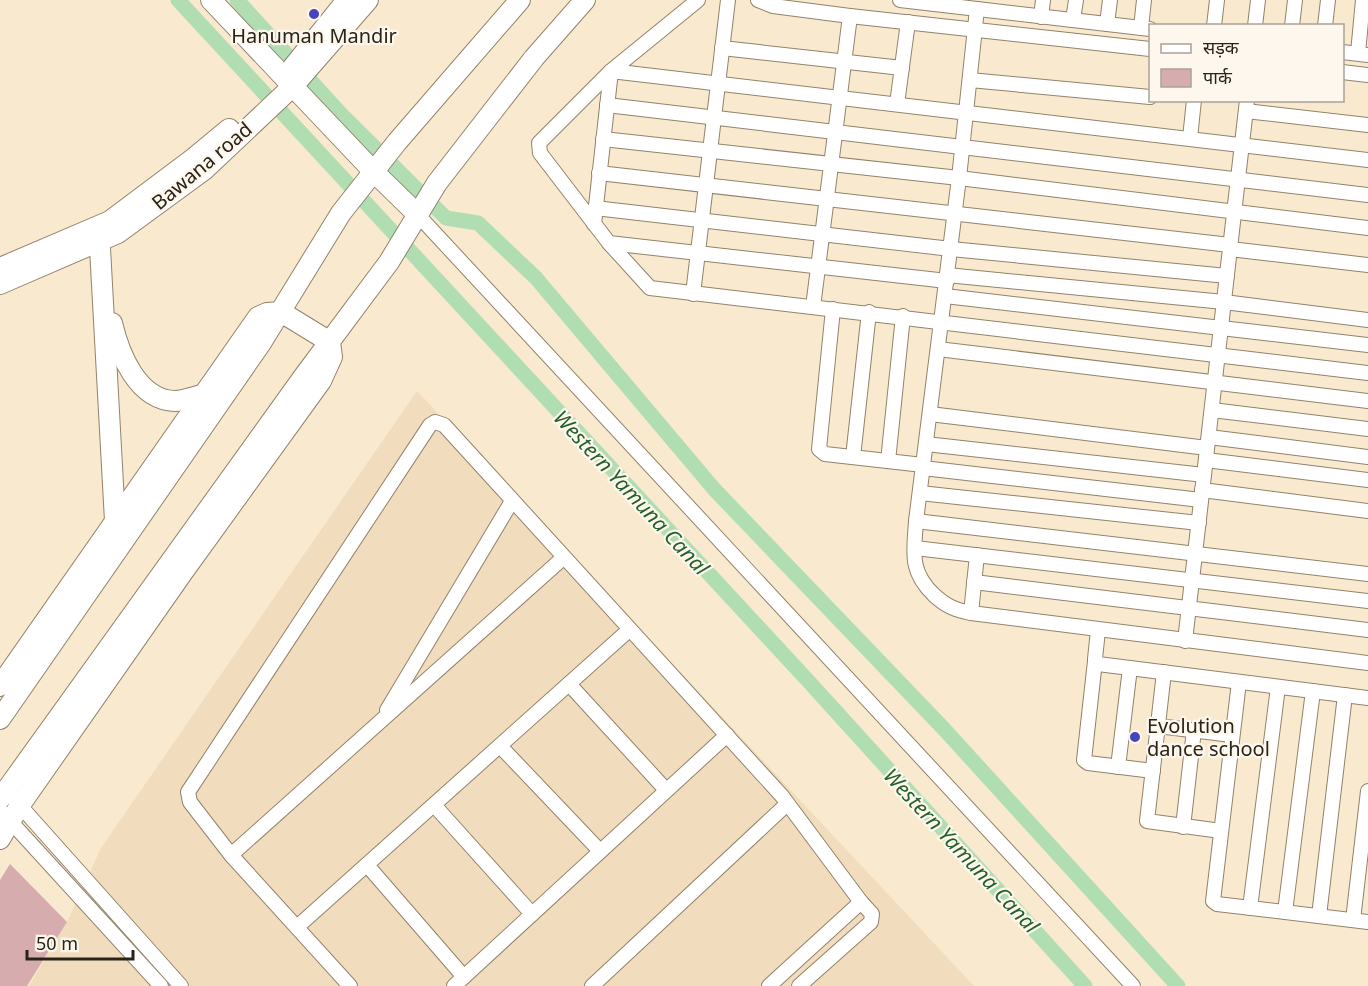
<svg xmlns="http://www.w3.org/2000/svg" width="1368" height="986" font-family="'Noto Sans','Noto Sans Devanagari',sans-serif">
<style>
.built{fill:#f1ddbd}
.green{fill:#d7acae}
.lines{fill:none;stroke-linecap:round;stroke-linejoin:round}
.canal{stroke:#b1ddb3;stroke-width:15}
.street-casing{stroke:#91836b;stroke-width:16}
.secondary-casing{stroke:#91836b;stroke-width:22}
.street{stroke:#fff;stroke-width:14}
.secondary{stroke:#fff;stroke-width:20}
.poi-dot{fill:#4645ba;stroke:#fef7ed;stroke-width:2}
.labels{text-anchor:middle;stroke-width:4.5;stroke-linejoin:round;paint-order:stroke}
.poi-label{font-size:20px;fill:#29231a;stroke:#fef7ed}
.street-label{font-size:20px;fill:#29231a;stroke:#fef7ed}
.water-label{font-size:21px;font-style:italic;fill:#24602c;stroke:#fef7ed}
</style>
<rect width="100%" height="100%" fill="#f9e9cf"/>
<path class="built" d="M417 391 974 986H29L67 922 101 848Z"/>
<path class="green" d="M10 864 67 922 27 986H0V880Z"/>
<g class="lines">
<g class="canal">
<path d="M178 0 811 684 1085 986"/>
<path d="M237 0 341 114 446 218 478 223 536 278 714 489 944 729 1178 986"/>
</g>
<defs>
<g id="street">
<path d="M698 0 611 71 539 143 540 153 609 243 650 288 1368 373"/>
<path d="M758 0 773 6 850 16 1150 49"/>
<path d="M900 0 1150 29"/>
<path d="M977 9 959 178 916 521C914 552 909 571 934 595 946 606 955 610 971 613L1368 663"/>
<path d="M1041 17 1043 0"/>
<path d="M1073 20 1076 0"/>
<path d="M1107 24 1110 0"/>
<path d="M1214 26 1217 0"/>
<path d="M1255 26 1258 0"/>
<path d="M1292 26 1295 0"/>
<path d="M1325 26 1328 0"/>
<path d="M1141 28 1144 0"/>
<path d="M722 48 902 68"/>
<path d="M1342 52 1368 55"/>
<path d="M1358 53 1363 0"/>
<path d="M1342 72 1368 75"/>
<path d="M970 80 1150 97"/>
<path d="M897 104 908 22"/>
<path d="M607 105 1368 195"/>
<path d="M1246 111 1368 125"/>
<path d="M1190 138 1194 100"/>
<path d="M603 139 959 178 1368 228"/>
<path d="M599 173 1230 245"/>
<path d="M595 208 951 249 1227 276"/>
<path d="M417 214 1133 986"/>
<path d="M594 224 611 71 1368 160"/>
<path d="M609 243 947 281"/>
<path d="M1230 249 1368 265"/>
<path d="M947 275 1224 302 1368 320"/>
<path d="M693 294 728 0"/>
<path d="M945 296 1368 345"/>
<path d="M813 307 850 16"/>
<path d="M833 309 819 449 825 454 923 465"/>
<path d="M938 349 1368 401"/>
<path d="M1212 410 1368 429"/>
<path d="M930 414 1207 448"/>
<path d="M1209 437 1368 457"/>
<path d="M926 444 1204 475"/>
<path d="M853 457 869 312"/>
<path d="M1206 460 1368 480"/>
<path d="M888 461 903 316"/>
<path d="M923 468 1201 500"/>
<path d="M1202 490 1368 511"/>
<path d="M920 493 1199 523"/>
<path d="M916 521 1368 574"/>
<path d="M915 548 1368 601"/>
<path d="M974 582 1368 630"/>
<path d="M971 613 977 555"/>
<path d="M1098 630 1095 659 1098 664 1368 698"/>
<path d="M1185 641 1247 100"/>
<path d="M1095 661 1084 760 1088 763 1153 771"/>
<path d="M1164 672 1147 821 1221 831"/>
<path d="M1239 682 1213 901 1217 904 1368 922"/>
<path d="M569 684 666 790"/>
<path d="M387 710 512 501"/>
<path d="M1158 726 1232 735"/>
<path d="M500 746 600 851"/>
<path d="M1118 767 1130 668"/>
<path d="M15 800 181 986"/>
<path d="M434 805 532 914"/>
<path d="M0 810 161 986"/>
<path d="M1183 827 1194 730"/>
<path d="M231 855 563 558"/>
<path d="M367 865 464 977"/>
<path d="M1250 908 1278 687"/>
<path d="M1285 912 1313 691"/>
<path d="M1319 916 1345 695"/>
<path d="M1353 920 1368 791"/>
<path d="M297 927 629 630"/>
<path d="M350 986 231 855 190 802 188 792 430 425 435 422 444 425 782 796 861 902"/>
<path d="M454 986 727 735"/>
<path d="M592 986 787 804"/>
<path d="M769 986 861 902 872 914 871 922 799 986"/>
</g>
<g id="secondary">
<path d="M211 0 374 172 417 214"/>
<path d="M293 67 347 0"/>
<path d="M99 230 115 521"/>
<path d="M0 268 110 221 194 158 229 129"/>
<path d="M0 284 118 233 204 170 294 85 368 0"/>
<path d="M112 323C119 353 137 400 175 401 183 401 194 397 202 395"/>
<path d="M0 686 258 317 267 313 281 312 330 342 332 357 321 381 183 572 20 805 0 839"/>
<path d="M0 719 261 343 341 213 397 142 520 0"/>
<path d="M0 799 304 376 389 262 437 183 534 58 585 0"/>
</g>
</defs>
<use href="#street" class="street-casing"/>
<use href="#secondary" class="secondary-casing"/>
<use href="#street" class="street"/>
<use href="#secondary" class="secondary"/>
</g>
<g class="poi-dot">
<circle cx="314" cy="14" r="6"/>
<circle cx="1135" cy="737" r="6"/>
</g>
<g class="labels">
<g class="poi-label">
<text x="314" y="43">Hanuman Mandir</text>
<text x="1147" y="733" text-anchor="start">Evolution<tspan x="1147" dy="23">dance school</tspan></text>
</g>
<g class="street-label">
<text transform="translate(202 166) rotate(-40)" y="7">Bawana road</text>
</g>
<g class="water-label">
<text transform="translate(631 493) rotate(47)" y="7">Western Yamuna Canal</text>
<text transform="translate(961 851) rotate(47)" y="7">Western Yamuna Canal</text>
</g>
</g>
<rect x="1149" y="24" width="195" height="78" fill="#fef7ed" stroke="#a9a299" stroke-width="1.5"/>
<rect x="1161" y="44" width="30" height="9" fill="#ffffff" stroke="#a9a299" stroke-width="1.5"/>
<text x="1203" y="54" font-size="18" fill="#29231a">सड़क</text>
<rect x="1161" y="69" width="30" height="18" fill="#d7acae" stroke="#a9a299" stroke-width="1.5"/>
<text x="1203" y="84" font-size="18" fill="#29231a">पार्क</text>
<path d="M27 950v9h106v-9" fill="none" stroke="#29231a" stroke-width="3"/>
<text x="36" y="950" font-size="18" fill="#29231a" stroke="#fef7ed" stroke-width="4.5" paint-order="stroke">50 m</text>
</svg>
